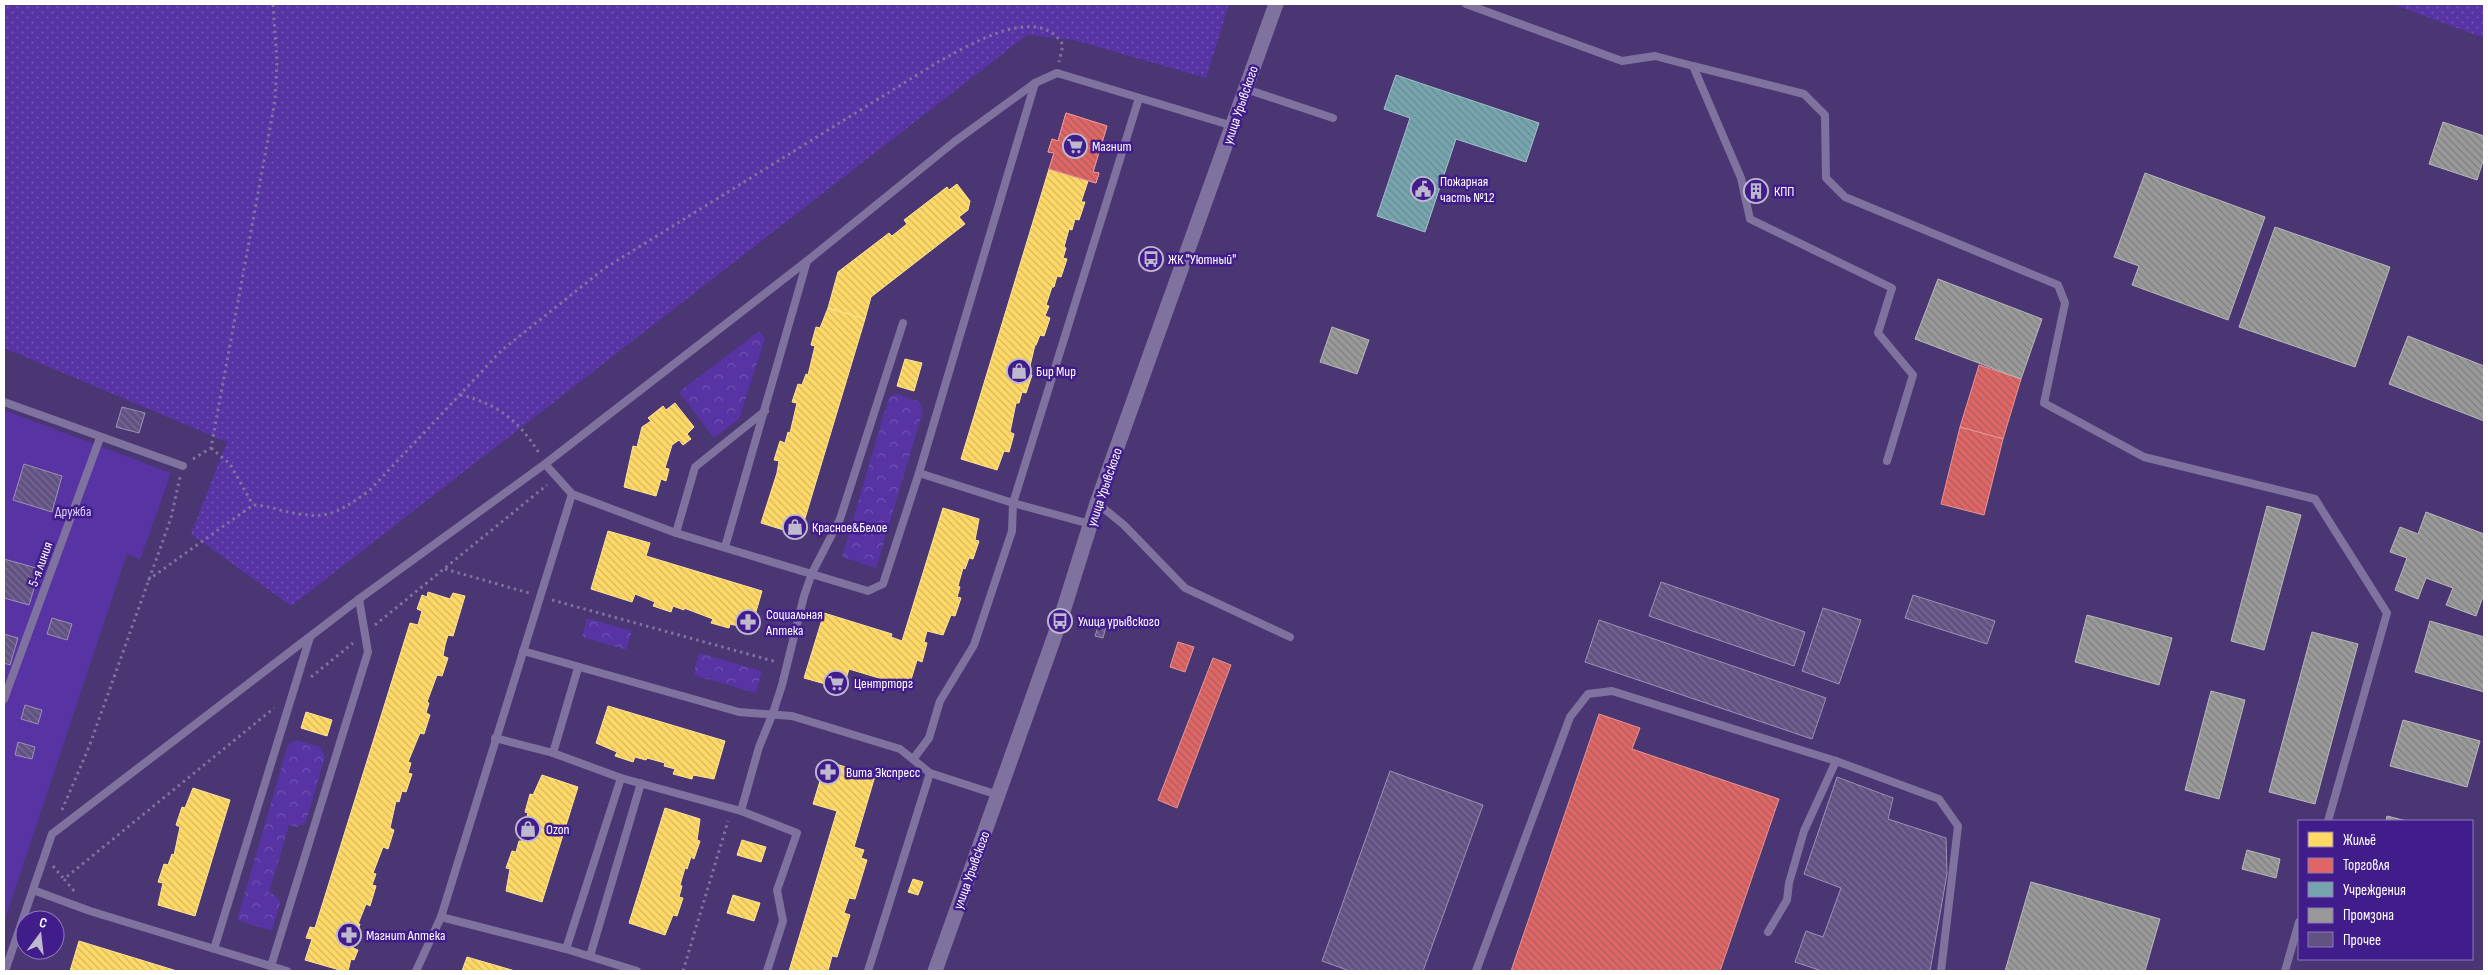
<svg xmlns="http://www.w3.org/2000/svg" width="2488" height="975" font-family="'Sofia Sans Condensed',sans-serif">
<style>
.grass{fill:url(#grass-dots)}
.forest{fill:url(#forest-crowns)}
.garden{fill:#5733a3}
.homes{fill:url(#homes-back-hatch);stroke:#ffe494}
.shops{fill:url(#shops-back-hatch);stroke:#e99494}
.public{fill:url(#public-back-hatch);stroke:#9fc0c7}
.industry{fill:url(#industry-back-hatch);stroke:#b8b8b8}
.building{fill:url(#building-back-hatch);stroke:#9d91b5}
.lines{fill:none;stroke-linecap:round;stroke-linejoin:round}
.path{stroke:#80729e;stroke-width:3;stroke-dasharray:2.5 4;stroke-linecap:butt}
.service{stroke:#80729e;stroke-width:8}
.minor{stroke:#80729e;stroke-width:15}
.labels{text-anchor:middle;stroke-width:5;stroke-linejoin:round;paint-order:stroke}
.street-label{font-size:14px;fill:#fff;stroke:#411d8b}
.poi-label{font-size:14px;fill:#fff;stroke:#411d8b;text-anchor:start}
.park-label{font-size:14px;fill:#dbcef9;stroke:#411d8b}
</style>
<defs>
<pattern id="grass-dots" width="8" height="8" patternUnits="userSpaceOnUse" patternTransform="scale(1.25)"><rect width="8" height="8" fill="#5733a3"/><path d="M2 2h.1M6 6h.1" fill="none" stroke="#7052b1" stroke-width="1.8" stroke-linecap="round"/></pattern>
<pattern id="forest-crowns" width="20" height="18" patternUnits="userSpaceOnUse" patternTransform="scale(1.25)"><rect width="20" height="18" fill="#5733a3"/><path d="M2 6a3 3 0 1 1 6 0M12 15a3 3 0 1 1 6 0" fill="none" stroke="#7052b1"/></pattern>
<pattern id="homes-back-hatch" width="6" height="6" patternUnits="userSpaceOnUse" patternTransform="scale(1.25)"><rect width="6" height="6" fill="#ffd966"/><path d="M-1 5l2 2M0 0l6 6M5-1l2 2" fill="none" stroke="#d2b660"/></pattern>
<pattern id="shops-back-hatch" width="6" height="6" patternUnits="userSpaceOnUse" patternTransform="scale(1.25)"><rect width="6" height="6" fill="#e06666"/><path d="M-1 5l2 2M0 0l6 6M5-1l2 2" fill="none" stroke="#ac5d5d"/></pattern>
<pattern id="public-back-hatch" width="6" height="6" patternUnits="userSpaceOnUse" patternTransform="scale(1.25)"><rect width="6" height="6" fill="#76a5af"/><path d="M-1 5l2 2M0 0l6 6M5-1l2 2" fill="none" stroke="#698a91"/></pattern>
<pattern id="industry-back-hatch" width="6" height="6" patternUnits="userSpaceOnUse" patternTransform="scale(1.25)"><rect width="6" height="6" fill="#999"/><path d="M-1 5l2 2M0 0l6 6M5-1l2 2" fill="none" stroke="#7e7e7e"/></pattern>
<pattern id="building-back-hatch" width="6" height="6" patternUnits="userSpaceOnUse" patternTransform="scale(1.25)"><rect width="6" height="6" fill="#615282"/><path d="M-1 5l2 2M0 0l6 6M5-1l2 2" fill="none" stroke="#796c95"/></pattern>
</defs>
<rect width="100%" height="100%" fill="#493672"/>
<g class="grass">
<path d="M4 4H1229L1206 78 1074 40 1027 35 291 606 191 534 227 442 4 348Z"/>
<path d="M2392 4H2484V38Z"/>
</g>
<g class="forest">
<path d="M759 331 765 338 739 419 714 438 679 392Z"/>
<path d="M896 394 919 401 923 411 876 568 842 557 889 397Z"/>
<path d="M587 618 632 631 626 650 582 637Z"/>
<path d="M699 653 762 671 756 693 693 675Z"/>
<path d="M296 740 320 747 325 756 306 822 297 827 289 825 269 893 276 895 280 903 272 931 237 920 288 745Z"/>
</g>
<path class="garden" d="M4 410 171 473 140 560 127 554 4 922Z"/>
<g class="homes">
<path d="M1049 169 1088 181 1081 202H1085L1079 220 1075 219 1072 230 1069 229 1064 247 1066 248 1063 258 1067 259 1061 277 1057 276 1054 287H1052L1046 305 1049 306 1045 316 1050 318 1044 336 1040 335 1036 345H1035L1028 374 1032 375 1026 393 1022 392 1019 403H1016L1010 432 1014 434 1009 452 1004 451 997 470 961 459Z"/>
<path d="M957 184 970 201 968 210 959 217 965 224 871 297 865 319 828 308 838 272 889 233 892 236 907 224 904 220 947 187 949 190Z"/>
<path d="M828 308 865 319 800 535 761 523 777 473 779 461 774 460 780 441 785 443 788 432 790 433 797 403 792 402 798 384 802 385 806 374 808 375 815 346 811 345 816 327 820 328Z"/>
<path d="M905 359 922 363 914 391 897 386Z"/>
<path d="M675 403 694 427 687 434 691 439 683 445 679 440 672 445 665 468 669 469 666 481 661 479 656 496 624 487 633 446 637 447 642 427 651 421 648 418 663 406 666 410Z"/>
<path d="M943 508 979 519 975 540 979 541 973 559 969 558 965 569 963 568 958 586 960 587 957 597 961 598 955 616 951 615 943 635 927 631 924 642 927 643 922 662 917 660 910 683 901 680 899 684 849 669 843 689 804 678 824 613 892 634 891 637 902 641Z"/>
<path d="M608 531 650 543 646 556 762 591 751 629 730 624 729 628 711 623 713 619 684 608V610L673 606 671 612 653 606 655 602 635 594 632 602 591 589Z"/>
<path d="M428 592 450 599 453 593 465 596 453 636 448 635 445 645 443 656 448 658 442 676 437 675 427 702 429 703 426 713 430 715 424 734 420 733 408 762 411 763 408 773 412 774 406 792 402 791 399 802 396 801 390 828 394 830 388 849 383 847 373 873 376 874 372 885 376 886 370 906 366 904 358 924H360L353 948 358 950 354 960 351 959 348 971H343L305 960 312 939 306 938 310 927 315 928 410 623 418 625 422 611 417 609 422 595 427 597Z"/>
<path d="M608 706 725 741 714 779 693 775 692 779 673 774 675 769 664 766 665 763 647 758 646 760 635 757 633 762 615 756 617 752 596 743Z"/>
<path d="M306 712 332 720 327 736 301 728Z"/>
<path d="M826 761 875 776 854 847 864 850 861 858 867 860 855 899 849 898 844 913 850 915 837 957 832 956 828 971H789L837 811 813 804Z"/>
<path d="M542 775 578 787 542 902 506 891 510 869 506 868 512 851 516 852 519 841H522L527 825 525 824 528 813 525 812 530 794 533 795Z"/>
<path d="M193 788 230 800 195 916 158 905 163 883 158 882 164 864 168 865 172 854 174 855 180 827 176 825 182 807 185 808Z"/>
<path d="M665 808 700 819 697 840 700 841 694 859 691 857 687 869 685 868 680 885 682 886 679 897 683 898 677 916 673 915 665 935 629 923Z"/>
<path d="M742 840 766 847 761 862 737 855Z"/>
<path d="M913 879 923 882 918 895 908 892Z"/>
<path d="M733 895 760 903 754 921 727 913Z"/>
<path d="M79 941 177 971H70Z"/>
<path d="M467 957 498 966 515 971H462Z"/>
</g>
<g class="shops">
<path d="M1066 113 1107 126 1093 172 1099 173 1096 183 1049 169 1054 153 1048 152 1052 139 1058 141Z"/>
<path d="M1066 113 1107 126 1093 172 1099 173 1096 183 1049 169 1054 153 1048 152 1052 139 1058 141Z"/>
<path d="M1979 365 2021 379 2003 439 1960 427Z"/>
<path d="M1960 427 2003 439 1984 515 1941 504Z"/>
<path d="M1178 642 1194 647 1185 672 1170 667Z"/>
<path d="M1213 658 1231 665 1177 808 1158 800Z"/>
<path d="M1599 714 1640 728 1632 749 1779 799 1720 971H1511Z"/>
</g>
<path class="public" d="M1396 75 1539 123 1526 162 1456 139 1425 232 1377 216 1410 118 1384 109Z"/>
<g class="industry">
<path d="M2443 122 2484 136V158L2477 180 2429 164Z"/>
<path d="M2145 173 2265 217 2228 320 2132 285 2139 266 2114 257Z"/>
<path d="M1751 182 1765 188 1760 199 1746 194Z"/>
<path d="M2275 227 2390 267 2355 367 2239 327Z"/>
<path d="M1938 279 2042 319 2021 379 1915 339Z"/>
<path d="M1332 327 1369 340 1357 374 1320 362Z"/>
<path d="M2408 336 2484 366V421L2389 384Z"/>
<path d="M2267 506 2301 515 2264 650 2231 641Z"/>
<path d="M2426 512 2484 534V594L2476 616 2446 605 2453 588 2426 578 2418 599 2395 590 2407 558 2390 552 2400 527 2418 534Z"/>
<path d="M2087 615 2172 638 2159 685 2075 662Z"/>
<path d="M2430 621 2484 637V692L2415 672Z"/>
<path d="M2312 632 2358 644 2315 804 2269 792Z"/>
<path d="M2211 691 2245 700 2219 799 2185 790Z"/>
<path d="M2403 720 2480 741 2467 787 2390 766Z"/>
<path d="M2387 816 2407 821H2386Z"/>
<path d="M2247 850 2280 859 2276 878 2242 869Z"/>
<path d="M2031 882 2160 919 2145 971H2005Z"/>
</g>
<g class="building">
<path d="M122 407 145 413 139 433 116 427Z"/>
<path d="M24 464 62 476 52 512 13 500Z"/>
<path d="M4 559 40 569 29 605 4 598Z"/>
<path d="M1661 582 1805 632 1794 666 1649 616Z"/>
<path d="M1913 595 1995 621 1987 644 1905 618Z"/>
<path d="M1823 608 1861 620 1839 684 1802 671Z"/>
<path d="M52 618 72 624 67 640 47 634Z"/>
<path d="M1599 620 1826 698 1812 739 1585 662Z"/>
<path d="M1099 624 1106 626 1103 638 1095 636Z"/>
<path d="M4 634 18 638 10 665 4 663Z"/>
<path d="M25 705 42 710 38 724 21 719Z"/>
<path d="M18 742 35 747 32 759 15 755Z"/>
<path d="M1390 771 1483 805 1423 971H1350L1322 961Z"/>
<path d="M1837 777 1893 798 1888 819 1946 838 1947 874 1930 971H1822L1795 962 1806 931 1823 937 1841 888 1804 874Z"/>
</g>
<g class="lines">
<g class="path">
<path d="M460 395C497 403 519 421 539 453"/>
<path d="M211 448 230 464 253 505"/>
<path d="M193 459 211 448 275 101 277 62 273 4"/>
<path d="M445 569 529 593"/>
<path d="M148 580 253 505C263 505 273 508 283 511 326 520 333 516 369 491L502 350 605 268 938 62C968 46 1038 2 1063 45L1059 62"/>
<path d="M552 600 777 662"/>
<path d="M375 625 547 485"/>
<path d="M311 677 353 643"/>
<path d="M62 810 89 747 171 518 180 477"/>
<path d="M53 866 64 879"/>
<path d="M74 891 64 879 274 708"/>
<path d="M683 971 728 821"/>
</g>
<g class="service">
<path d="M1466 4 1622 61 1655 56 1693 66 1741 178 1750 219 1892 288 1878 333 1913 375 1887 461"/>
<path d="M1693 66 1804 94 1825 115 1826 178 1845 197 2058 285 2065 303 2044 403 2144 457 2315 499 2387 613 2328 821"/>
<path d="M1246 89 1333 118"/>
<path d="M4 402 183 466"/>
<path d="M545 464 572 494 676 533 868 591 883 584 919 473 1035 83"/>
<path d="M919 473 1013 503 1090 524"/>
<path d="M1097 503 1124 525 1185 588 1290 637"/>
<path d="M676 533 695 467 765 411"/>
<path d="M725 547 807 261"/>
<path d="M523 651 739 712 792 716 900 749 930 773 998 795"/>
<path d="M578 668 553 753 621 778 741 811 759 747 773 713 782 685 804 596 812 573 840 519 903 323"/>
<path d="M4 699 100 438"/>
<path d="M495 738 553 753"/>
<path d="M914 758 929 738 940 701 974 645 1012 531 1013 503 1139 98"/>
<path d="M741 811 797 833 777 890 783 921 767 971"/>
<path d="M33 890 90 911 287 971"/>
<path d="M441 917 566 949 637 971"/>
<path d="M1768 932 1787 900 1789 883 1804 831 1836 761"/>
<path d="M214 949 310 637"/>
<path d="M566 949 621 778"/>
<path d="M590 956 641 783"/>
<path d="M271 966 368 652 359 599"/>
<path d="M5 971 52 834 359 599 545 464 807 261 954 142 1035 83 1057 73 1233 126"/>
<path d="M416 971 441 917 572 494"/>
<path d="M868 971 930 773"/>
<path d="M1476 971 1570 717 1588 694 1612 691 1836 761 1939 799 1958 826 1941 971"/>
<path d="M2285 971 2299 922"/>
</g>
<path class="minor" d="M935 971 1060 621 1097 503 1276 4"/>
</g>
<defs>
<symbol id="supermarket-ring" viewBox="-11 -11 22 22"><circle r="9.5" fill="#411d8b" stroke="#bfb9ce" stroke-width="1.5"/><path d="M-6-5.5h2.5l.6 2H6L4.5 2H-2.5L-4.4-4H-6ZM-1.5 3.2a1.3 1.3 0 1 0 .1 0ZM3 3.2a1.3 1.3 0 1 0 .1 0Z" fill="#bfb9ce"/></symbol>
<symbol id="civic-ring" viewBox="-11 -11 22 22"><circle r="9.5" fill="#411d8b" stroke="#bfb9ce" stroke-width="1.5"/><path d="M-.6-6.5H3V-4.5H.6V-3L4-1V1h2V6H-6V1h2V-1L-.6-3ZM-1.2 2.5V6h2.4V2.5Z" fill="#bfb9ce"/></symbol>
<symbol id="building-ring" viewBox="-11 -11 22 22"><circle r="9.5" fill="#411d8b" stroke="#bfb9ce" stroke-width="1.5"/><path d="M-4-6H4V6H1V3H-1V6H-4ZM-2.5-4.3h1.7v1.8h-1.7ZM.8-4.3h1.7v1.8H.8ZM-2.5-1h1.7V.8h-1.7ZM.8-1h1.7V.8H.8Z" fill="#bfb9ce"/></symbol>
<symbol id="bus-ring" viewBox="-11 -11 22 22"><circle r="9.5" fill="#411d8b" stroke="#bfb9ce" stroke-width="1.5"/><path d="M-5-6H5V4H4V6H2V4H-2V6H-4V4H-5ZM-3.5-4V0h7V-4ZM-3.5 1.2v1.5H-2V1.2ZM2 1.2v1.5H3.5V1.2Z" fill="#bfb9ce"/></symbol>
<symbol id="shop-ring" viewBox="-11 -11 22 22"><circle r="9.5" fill="#411d8b" stroke="#bfb9ce" stroke-width="1.5"/><path d="M-5-2.5h2.3a2.7 3.5 0 0 1 5.4 0H5L5.5 6h-11ZM-1.5-2.5h3a1.5 2.3 0 0 0-3 0Z" fill="#bfb9ce"/></symbol>
<symbol id="pharmacy-ring" viewBox="-11 -11 22 22"><circle r="9.5" fill="#411d8b" stroke="#bfb9ce" stroke-width="1.5"/><path d="M-2-6h4v4h4v4h-4v4h-4v-4h-4v-4h4Z" fill="#bfb9ce"/></symbol>
</defs>
<g fill-rule="evenodd">
<use href="#supermarket-ring" x="1061" y="132" width="28" height="28"/>
<use href="#civic-ring" x="1409" y="175" width="28" height="28"/>
<use href="#building-ring" x="1742" y="177" width="28" height="28"/>
<use href="#bus-ring" x="1137" y="245" width="28" height="28"/>
<use href="#shop-ring" x="1005" y="357" width="28" height="28"/>
<use href="#shop-ring" x="781" y="513" width="28" height="28"/>
<use href="#bus-ring" x="1046" y="607" width="28" height="28"/>
<use href="#pharmacy-ring" x="734" y="608" width="28" height="28"/>
<use href="#supermarket-ring" x="822" y="669" width="28" height="28"/>
<use href="#pharmacy-ring" x="814" y="758" width="28" height="28"/>
<use href="#shop-ring" x="514" y="815" width="28" height="28"/>
<use href="#pharmacy-ring" x="335" y="921" width="28" height="28"/>
</g>
<g class="labels">
<g class="street-label">
<text transform="translate(1240 105) rotate(-71)" y="5">улица Урывского</text>
<text transform="translate(1104 487) rotate(-71)" y="5">улица Урывского</text>
<text transform="translate(40 564) rotate(-70)" y="5">5-я линия</text>
<text transform="translate(971 870) rotate(-70)" y="5">улица Урывского</text>
</g>
<g class="poi-label">
<text x="1092" y="151">Магнит</text>
<text x="1440" y="186">Пожарная<tspan x="1440" dy="16">часть №12</tspan></text>
<text x="1774" y="196">КПП</text>
<text x="1168" y="264">ЖК "Уютный"</text>
<text x="1036" y="376">Бир Мир</text>
<text x="812" y="532">Красное&amp;Белое</text>
<text x="766" y="619">Социальная<tspan x="766" dy="16">Аптека</tspan></text>
<text x="1078" y="626">Улица урывского</text>
<text x="854" y="688">Центрторг</text>
<text x="846" y="777">Вита Экспресс</text>
<text x="546" y="834">Ozon</text>
<text x="366" y="940">Магнит Аптека</text>
</g>
<g class="park-label">
<text x="73" y="516">Дружба</text>
</g>
</g>
<rect width="2488" height="975" fill="none" stroke="#ffffff" stroke-width="10"/>
<rect x="2298" y="820" width="175" height="140" fill="#411d8b" stroke="#8d77b9"/>
<rect x="2308" y="832" width="25" height="15" fill="#ffd966" stroke="#8d77b9"/>
<text x="2343" y="845" font-size="15" fill="#ffffff">Жильё</text>
<rect x="2308" y="858" width="25" height="15" fill="#e06666" stroke="#8d77b9"/>
<text x="2343" y="870" font-size="15" fill="#ffffff">Торговля</text>
<rect x="2308" y="882" width="25" height="15" fill="#76a5af" stroke="#8d77b9"/>
<text x="2343" y="895" font-size="15" fill="#ffffff">Учреждения</text>
<rect x="2308" y="908" width="25" height="15" fill="#999999" stroke="#8d77b9"/>
<text x="2343" y="920" font-size="15" fill="#ffffff">Промзона</text>
<rect x="2308" y="932" width="25" height="15" fill="#615282" stroke="#8d77b9"/>
<text x="2343" y="945" font-size="15" fill="#ffffff">Прочее</text>
<g transform="translate(40 935) rotate(15)"><circle r="24" fill="#411d8b" stroke="#8d77b9"/>
<path d="M0-4L9 19L0 12L-9 19Z" fill="#bfb9ce"/>
<text y="-8" font-size="14" font-weight="bold" text-anchor="middle" fill="#ffffff">С</text>
</g>
</svg>
